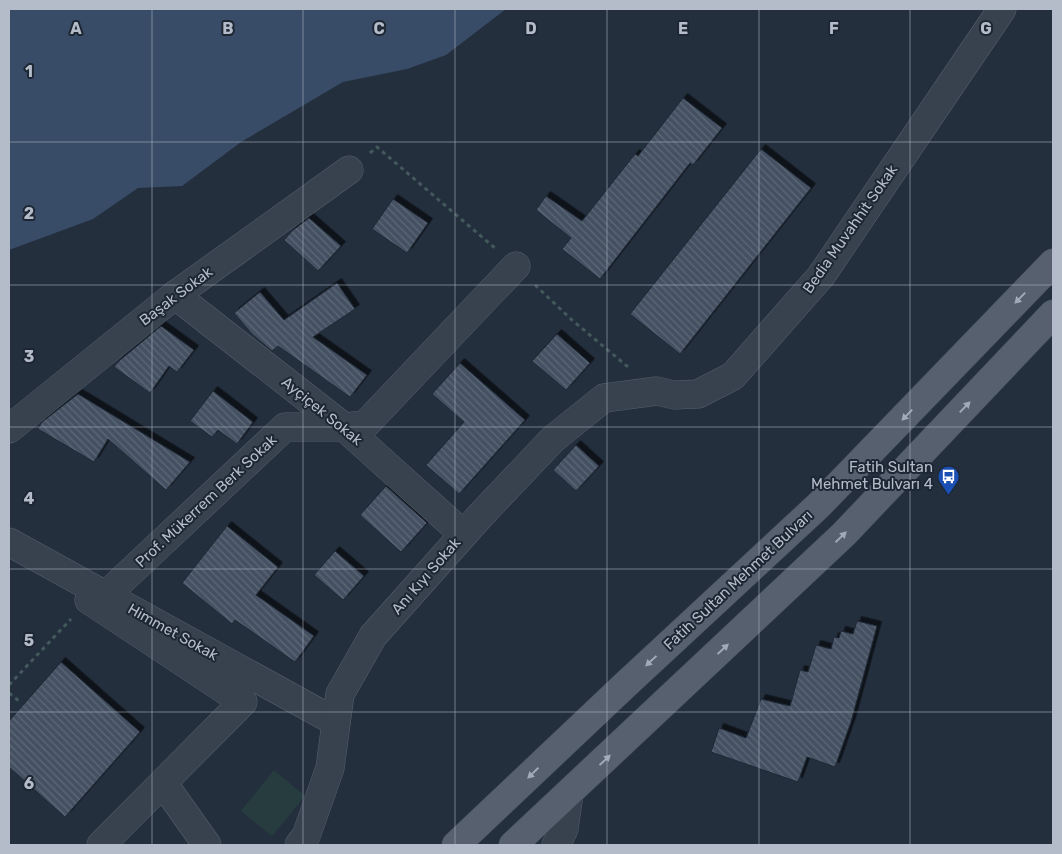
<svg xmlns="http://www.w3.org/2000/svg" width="1062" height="854" font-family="Rubik,sans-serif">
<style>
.park{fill:#263c3f}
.water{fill:#394c67}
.building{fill:url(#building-back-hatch);stroke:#1f2835;filter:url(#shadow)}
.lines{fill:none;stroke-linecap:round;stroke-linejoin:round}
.minor-casing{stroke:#565f6c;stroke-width:29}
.major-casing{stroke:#414a57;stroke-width:29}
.path{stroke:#44595c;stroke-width:3;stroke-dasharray:4 4;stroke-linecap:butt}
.minor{stroke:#38414e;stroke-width:28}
.major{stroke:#56606e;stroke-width:28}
.oneway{fill:#a1aab7}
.grid{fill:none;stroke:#b4bcc9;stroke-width:1;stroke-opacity:0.55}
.labels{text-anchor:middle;stroke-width:4;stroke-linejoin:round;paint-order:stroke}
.street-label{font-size:15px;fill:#b4bcc9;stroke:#1d2633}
.poi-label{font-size:15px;fill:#b4bcc9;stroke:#1d2633;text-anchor:end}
.grid-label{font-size:16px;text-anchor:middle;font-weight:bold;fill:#b4bcc9;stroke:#1d2633;stroke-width:4;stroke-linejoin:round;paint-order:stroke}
</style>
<defs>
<pattern id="building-back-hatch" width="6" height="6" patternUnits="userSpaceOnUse" patternTransform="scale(1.25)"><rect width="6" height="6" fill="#455162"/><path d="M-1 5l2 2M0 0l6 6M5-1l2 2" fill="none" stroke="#5d6877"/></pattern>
<filter id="shadow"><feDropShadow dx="4.5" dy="-4.5" stdDeviation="0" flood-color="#0009"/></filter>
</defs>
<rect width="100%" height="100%" fill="#242f3e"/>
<path class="park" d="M274 770 305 796 272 836 241 811Z"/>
<path class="water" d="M9 9H506L446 55 407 69 343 82 241 142 182 186 138 188 93 219 9 250Z"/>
<g class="building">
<path d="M683 98 722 128 693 165 690 163 600 279 562 249 571 238 536 210 546 196 582 221 635 154 638 156Z"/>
<path d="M761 149 811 188 680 354 630 314Z"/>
<path d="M393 199 428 223 407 253 372 229Z"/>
<path d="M309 218 341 246 318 271 284 240 293 230Z"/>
<path d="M337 283 355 309 313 337 367 375 350 397 278 346 272 351 252 334 234 313 260 292 284 320Z"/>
<path d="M161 326 194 350 177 372 169 366 150 393 114 367 119 361Z"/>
<path d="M557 334 590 363 566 390 532 361Z"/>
<path d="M460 363 525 420 459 494 426 465 464 422 432 394Z"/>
<path d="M213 391 253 422 237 444 218 430 212 437 190 421Z"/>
<path d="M78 394 190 462 166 490 108 439 94 462 38 429 42 422Z"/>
<path d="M576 445 599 466 576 491 553 470Z"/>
<path d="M386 486 427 523 401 552 360 515Z"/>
<path d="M227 526 278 567 256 595 314 636 295 662 235 620 232 624 182 583Z"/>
<path d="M335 551 364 576 343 600 314 575Z"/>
<path d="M857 621 877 626 851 722 835 767 807 757 798 782 711 752 719 728 746 738 761 699 790 706 800 670 808 672 816 645 831 649 834 637 839 638 841 631 853 634Z"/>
<path d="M61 662 140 732 65 817 9 767V721Z"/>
</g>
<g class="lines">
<defs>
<g id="minor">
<path d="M175 295 344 427 463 534"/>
<path d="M9 429 175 295 349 170"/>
<path d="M9 542 336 722"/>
<path d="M106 595 285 427H344L365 425 516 266"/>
<path d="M89 600 243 702 101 845"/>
<path d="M163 783 207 845"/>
<path d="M299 845 306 836 330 768 340 694 373 636 480 516 553 439 604 398 657 391 674 395 698 394 733 376 821 276 1002 9"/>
<path d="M556 845 564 829 569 794"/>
</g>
<g id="major">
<path d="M456 845 624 686 819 505 1053 263"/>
<path d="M513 845 844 534 1053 314"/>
</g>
</defs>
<use href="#minor" class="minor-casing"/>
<use href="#major" class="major-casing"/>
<g class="path">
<path d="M370 153 377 147 496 249"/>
<path d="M535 285 572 320 628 367"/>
<path d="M9 685 71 619"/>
<path d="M9 693 19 701"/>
</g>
<use href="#minor" class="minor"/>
<use href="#major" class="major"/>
</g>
<defs><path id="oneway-solid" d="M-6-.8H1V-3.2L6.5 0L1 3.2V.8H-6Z" transform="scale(1.25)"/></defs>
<g class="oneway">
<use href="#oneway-solid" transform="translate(1020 298) rotate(134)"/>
<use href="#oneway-solid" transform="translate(965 407) rotate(-46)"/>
<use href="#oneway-solid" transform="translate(907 415) rotate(134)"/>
<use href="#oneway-solid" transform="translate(841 537) rotate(-44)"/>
<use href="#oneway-solid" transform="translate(723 649) rotate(-43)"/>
<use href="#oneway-solid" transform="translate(651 661) rotate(137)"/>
<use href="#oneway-solid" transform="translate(605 760) rotate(-43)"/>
<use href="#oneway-solid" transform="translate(533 773) rotate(136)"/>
</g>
<path class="grid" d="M152 9V845M303 9V845M455 9V845M607 9V845M759 9V845M910 9V845M9 142H1053M9 285H1053M9 427H1053M9 569H1053M9 712H1053"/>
<defs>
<symbol id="bus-pin" viewBox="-11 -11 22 30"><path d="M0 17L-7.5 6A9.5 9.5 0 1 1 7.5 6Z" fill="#1a4fb4" stroke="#1d2633"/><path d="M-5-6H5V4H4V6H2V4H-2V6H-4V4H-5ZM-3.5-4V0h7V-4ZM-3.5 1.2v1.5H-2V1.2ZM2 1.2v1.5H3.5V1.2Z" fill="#fff"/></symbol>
</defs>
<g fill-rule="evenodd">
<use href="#bus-pin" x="936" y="464" width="25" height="34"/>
</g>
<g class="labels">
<g class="street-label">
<text transform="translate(850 229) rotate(-55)" y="5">Bedia Muvahhit Sokak</text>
<text transform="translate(176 296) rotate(-37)" y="5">Başak Sokak</text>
<text transform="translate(322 411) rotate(39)" y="5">Ayçiçek Sokak</text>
<text transform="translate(206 501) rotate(-43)" y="5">Prof. Mükerrem Berk Sokak</text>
<text transform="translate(426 576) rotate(-49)" y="5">Anı Kıyı Sokak</text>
<text transform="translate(738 580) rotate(-43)" y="5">Fatih Sultan Mehmet Bulvarı</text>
<text transform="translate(173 632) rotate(29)" y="5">Himmet Sokak</text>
</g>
<g class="poi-label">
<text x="933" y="472">Fatih Sultan<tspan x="933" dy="17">Mehmet Bulvarı 4</tspan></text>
</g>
</g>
<g class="grid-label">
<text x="76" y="34">A</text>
<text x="228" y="34">B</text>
<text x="379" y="34">C</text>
<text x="531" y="34">D</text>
<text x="683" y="34">E</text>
<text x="834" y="34">F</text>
<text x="986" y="34">G</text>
<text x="29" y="77">1</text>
<text x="29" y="219">2</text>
<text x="29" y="362">3</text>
<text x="29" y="504">4</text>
<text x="29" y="646">5</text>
<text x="29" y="789">6</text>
</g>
<rect width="1062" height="854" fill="none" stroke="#b4bcc9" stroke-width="20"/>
</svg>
